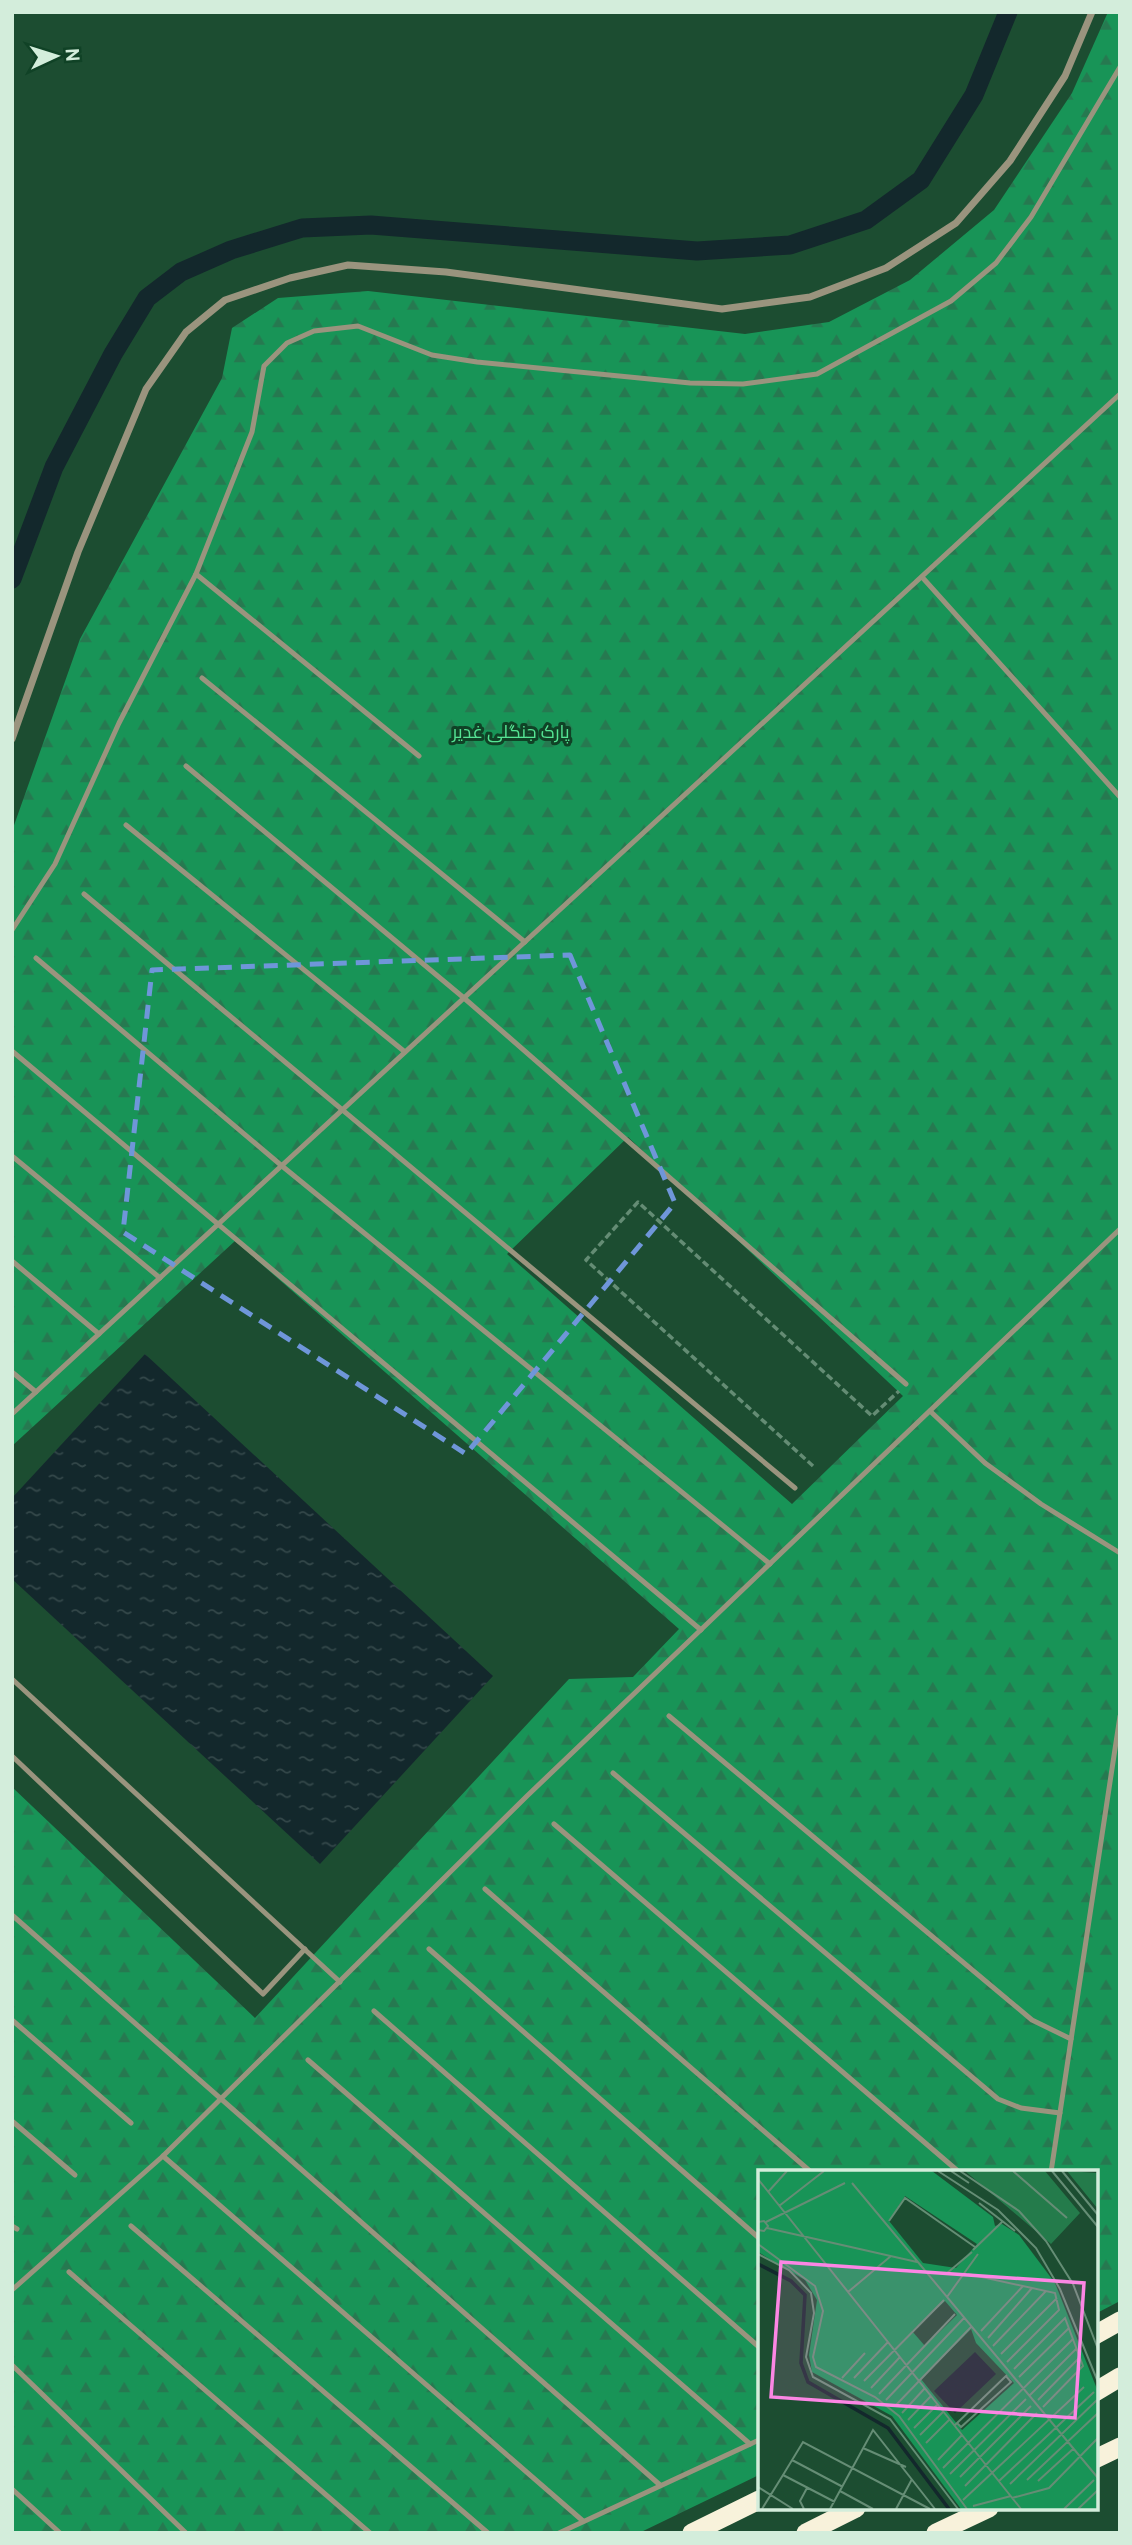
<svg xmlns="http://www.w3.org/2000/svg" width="1132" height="2545" font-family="Overpass,Cairo,sans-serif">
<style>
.forest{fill:url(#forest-firs);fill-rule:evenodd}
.water{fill:url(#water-ripples)}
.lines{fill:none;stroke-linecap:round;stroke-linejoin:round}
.canal{stroke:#13282c;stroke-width:19}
.path{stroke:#648c74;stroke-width:3.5;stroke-dasharray:7 3.5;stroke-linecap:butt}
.service{stroke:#9a947e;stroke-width:5}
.minor{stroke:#9a947e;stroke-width:7}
.trunk{stroke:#f8f2db;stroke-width:19}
.marked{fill:none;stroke:#6f96d9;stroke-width:5;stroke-dasharray:14 9;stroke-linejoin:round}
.labels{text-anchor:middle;stroke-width:6;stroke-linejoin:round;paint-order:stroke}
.park-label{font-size:18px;fill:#55e594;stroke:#104226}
.inset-river{fill:none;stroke:#13282c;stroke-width:3.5}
.inset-road{fill:none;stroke:#658d75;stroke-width:2}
.view{fill:#fc86e4;fill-opacity:0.15;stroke:#fc86e4;stroke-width:3.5}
.inset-edge{fill:none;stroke:#d3eddb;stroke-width:3.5}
</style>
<defs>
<pattern id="forest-firs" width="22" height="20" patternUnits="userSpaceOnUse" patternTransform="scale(1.75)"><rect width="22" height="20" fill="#189457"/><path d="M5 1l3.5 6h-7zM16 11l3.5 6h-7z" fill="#267950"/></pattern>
<pattern id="water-ripples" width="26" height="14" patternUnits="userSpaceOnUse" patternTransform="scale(1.75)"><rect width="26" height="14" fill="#13282c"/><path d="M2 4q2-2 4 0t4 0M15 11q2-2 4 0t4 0" fill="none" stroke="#34484a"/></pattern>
</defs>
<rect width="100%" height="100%" fill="#1c4d31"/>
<path class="forest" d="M1108 12H1120V2301L1095 2314V2172H759V2475L639 2533H12V1787L255 2018 569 1679 633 1677 679 1629 235 1241 12 1446V831L80 639 222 378 232 328 278 298 368 291 745 334 829 322 910 280 994 210 1072 93ZM628 1137 903 1396 792 1504 507 1254Z"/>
<path class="water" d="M145 1354 493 1676 320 1864 12 1579V1498Z"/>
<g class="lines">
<path class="canal" d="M12 579 54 467 113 354 147 298 181 272 231 250 302 228 371 225 697 251 790 245 866 220 921 180 974 95 1008 12"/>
<path class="path" d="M813 1466 586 1260 638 1202 872 1416 899 1391"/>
<g class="service">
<path d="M196 574 419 756"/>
<path d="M922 577 1120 797"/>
<path d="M202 678 525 942"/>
<path d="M186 766 464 998 906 1384"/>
<path d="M126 825 405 1052"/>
<path d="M84 894 795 1488"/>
<path d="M12 930 55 864 119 723 196 574 252 432 264 366 287 343 314 331 358 326 432 355 477 362 690 383 743 384 817 374 951 301 996 263 1031 217 1120 67"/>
<path d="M36 958 282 1166 770 1564"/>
<path d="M12 1051 701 1630"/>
<path d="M12 1156 160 1278"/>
<path d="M12 1261 99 1334"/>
<path d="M12 1372 36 1392"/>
<path d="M930 1411 985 1463 1041 1504 1120 1553"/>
<path d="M12 1414 1120 394"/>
<path d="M12 1679 340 1982"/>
<path d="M669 1716 1032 2020 1071 2039"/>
<path d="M12 1756 263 1994 305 1949"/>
<path d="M613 1773 998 2099 1021 2108 1060 2113"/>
<path d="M554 1824 959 2172"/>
<path d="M485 1889 811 2172"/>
<path d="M12 1915 660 2485"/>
<path d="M429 1949 759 2238"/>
<path d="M374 2011 759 2347"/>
<path d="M12 2020 131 2123"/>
<path d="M308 2060 750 2444"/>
<path d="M12 2121 75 2175"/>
<path d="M163 2156 583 2521"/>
<path d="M1051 2172 1120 1716"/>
<path d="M12 2226 17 2229"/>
<path d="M131 2226 488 2533"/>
<path d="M69 2272 370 2533"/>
<path d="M12 2290 163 2156 527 1796 1120 1229"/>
<path d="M12 2365 186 2533"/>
<path d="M12 2489 60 2533"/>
<path d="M559 2533 759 2440"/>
</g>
<path class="minor" d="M12 739 78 552 146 389 186 332 225 300 290 278 348 265 446 272 722 309 810 297 886 268 956 223 1010 161 1065 76 1092 12"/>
<g class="trunk">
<path d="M1095 2335 1120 2321"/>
<path d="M1095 2392 1120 2377"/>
<path d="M1095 2459 1120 2447"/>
<path d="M692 2533 759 2500"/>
<path d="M806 2533 856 2508"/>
<path d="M936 2533 989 2508"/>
</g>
</g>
<path class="marked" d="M570 955 675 1203 466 1454 123 1232 152 970Z"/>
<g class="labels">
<g class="park-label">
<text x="511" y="738">پارک جنگلی غدیر</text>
</g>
</g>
<g transform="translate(758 2170)">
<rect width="340" height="340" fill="#1c4d31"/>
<path d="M0 1H174L235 47 237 56 244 54 261 65 297 113 339 219V339H203L134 246 54 202 51 185 59 130 47 110 0 82ZM147 26 219 74 198 98 165 93 131 51ZM187 131 199 145 167 176 154 161ZM213 159 218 173 256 213 204 260 163 209Z" fill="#189457" fill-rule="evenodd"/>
<path d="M207 1H287L322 43 293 74ZM309 1 339 3V38Z" fill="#247b4b"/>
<path d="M217 182 238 204 197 243 176 221Z" fill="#13282c"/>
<path class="inset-river" d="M0 94 33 111 47 125 43 193 50 212 130 258 191 339"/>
<path class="inset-road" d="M180 1 240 40 278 78 302 119 340 212M193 1 211 13M202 1 261 41 288 71 315 114 340 179M255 1 309 48M294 1 340 57M304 1 340 45M0 9 263 339M94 13 340 308M10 22 29 1M221 33 257 61M21 36 66 1M131 51 147 28 217 77M0 52 6 51 10 56 6 61 0 60M8 52 87 13M9 58 159 92M0 74 57 116 65 141 55 187 58 197 117 227 141 246 209 339M215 80 244 52M0 84 31 100 53 123 56 143 48 187 55 207 132 249 200 339M188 104 214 82M210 104 297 123 301 140 249 192M90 122 133 86M189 127 220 84M223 161 265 116M230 168 274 118M235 176 288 121M243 184 299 128M256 199 307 148 325 196 285 237M261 207 311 158M84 208 107 183M96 208 130 172M106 211 186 130M113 218 142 187M121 224 197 144M272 225 319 178M128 230 206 148M280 230 322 187M138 235 213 157M144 243 167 218M150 250 173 226M199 253 203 257 253 212 248 206M197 255 249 205M156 258 180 234M162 265 186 241M168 273 192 249M105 278 148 297M34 290 85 317M180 290 204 265M185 298 315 169M192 304 268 229M202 307 273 236M269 310 340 243M241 311 336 222M280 311 315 279M252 314 339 230M207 316 279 243M0 317 35 339M82 321 115 339M254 328 291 318 340 268M205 330 326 217M77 332 25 305 45 272 172 339M215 336 253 326M4 339 25 305M46 339 42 331 49 318M72 339 115 260 177 339M138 339 154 309M306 339 336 310M320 339 340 320"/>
<path class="view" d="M23 92 326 113 317 248 13 227Z"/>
<rect width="340" height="340" class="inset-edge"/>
</g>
<rect width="1132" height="2545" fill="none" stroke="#d3eddb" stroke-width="28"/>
<g transform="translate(56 56) rotate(86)" stroke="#104226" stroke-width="5" paint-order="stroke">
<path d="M0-5L12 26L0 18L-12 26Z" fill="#d3eddb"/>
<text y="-10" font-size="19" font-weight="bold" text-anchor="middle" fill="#d3eddb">N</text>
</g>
</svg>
